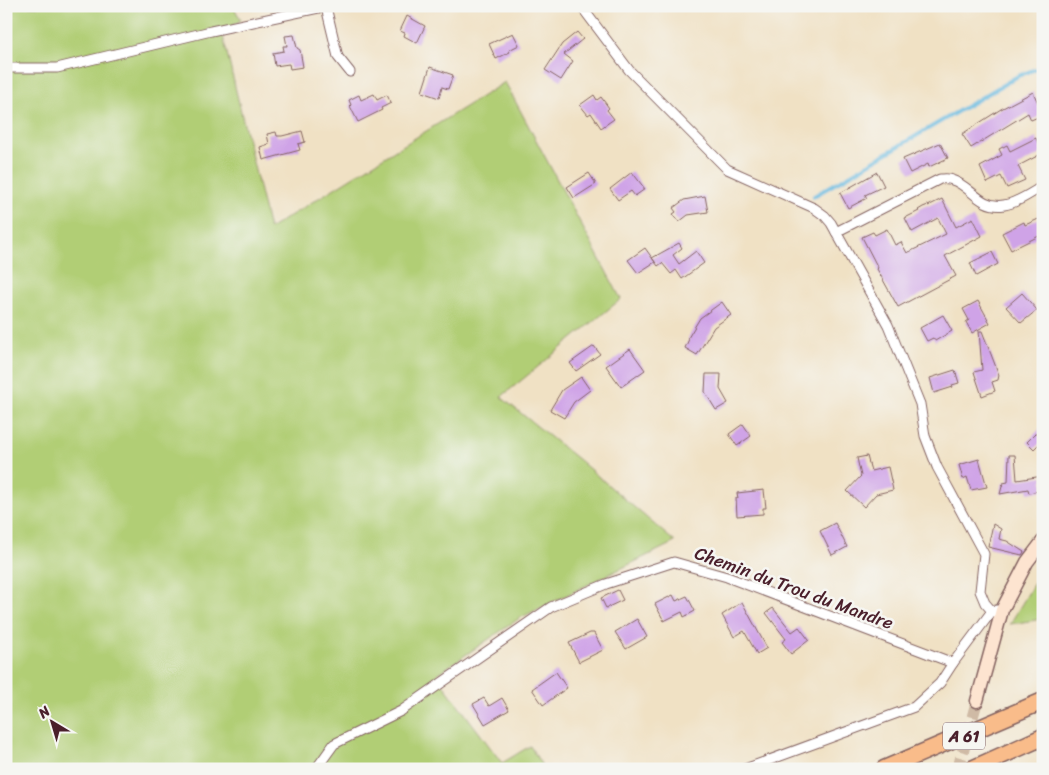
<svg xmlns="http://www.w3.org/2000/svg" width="1049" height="775" font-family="Sriracha,sans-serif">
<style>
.green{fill:#b1ce75;stroke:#7e7650}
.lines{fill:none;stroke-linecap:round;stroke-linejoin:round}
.stream{stroke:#62b7de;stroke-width:4}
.building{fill:#cfa3e7}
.secondary-tunnel{stroke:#cfbaa5;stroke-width:12;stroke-dasharray:12 6;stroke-linecap:butt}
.minor-casing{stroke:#846361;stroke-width:11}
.secondary-casing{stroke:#846361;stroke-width:15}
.motorway-casing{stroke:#846361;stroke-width:19}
.minor{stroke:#fff;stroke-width:9}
.secondary{stroke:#fde4d0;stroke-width:12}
.motorway{stroke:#f9bc8a;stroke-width:16}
.labels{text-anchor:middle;stroke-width:5;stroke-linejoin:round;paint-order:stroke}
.shield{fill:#f6f6f2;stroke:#7e6067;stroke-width:1}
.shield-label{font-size:16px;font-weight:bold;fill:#4a1f2b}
.street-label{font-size:18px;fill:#4a1f2b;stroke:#f6f6f2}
</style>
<rect width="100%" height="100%" fill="#f6f6f2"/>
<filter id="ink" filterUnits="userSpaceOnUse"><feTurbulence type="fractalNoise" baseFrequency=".02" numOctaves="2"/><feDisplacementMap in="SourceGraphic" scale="10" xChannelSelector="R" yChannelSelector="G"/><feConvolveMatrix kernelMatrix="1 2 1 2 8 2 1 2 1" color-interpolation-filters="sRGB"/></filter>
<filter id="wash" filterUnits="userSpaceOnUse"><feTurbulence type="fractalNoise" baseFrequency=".0096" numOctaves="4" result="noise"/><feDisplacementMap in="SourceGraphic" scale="20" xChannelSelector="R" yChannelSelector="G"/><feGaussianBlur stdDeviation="1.12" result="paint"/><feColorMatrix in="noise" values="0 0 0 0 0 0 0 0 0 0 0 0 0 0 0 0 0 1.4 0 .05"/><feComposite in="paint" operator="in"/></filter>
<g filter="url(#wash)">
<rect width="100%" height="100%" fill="#f0e1c4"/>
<g class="green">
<path d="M6 6H233L241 20 222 32 269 229 505 82 621 299 501 397 579 460 675 542 520 618 436 675 502 763 530 746 544 769H6Z"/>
<path d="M1043 568V619L1010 624Z"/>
</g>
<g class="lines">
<path class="stream" d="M814 196 1018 76 1043 66"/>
</g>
<g id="blocks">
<g class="building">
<path d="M407 16 425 26 417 43 404 36 405 33 400 31Z"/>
<path d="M577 32 583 39 564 54 573 61 561 80 545 70 562 44Z"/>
<path d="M513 33 519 45 509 50 510 52 496 59 489 44Z"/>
<path d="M294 35 297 48 300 50 303 67 290 69 289 64 275 66 273 53 284 51 283 46H287L285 36Z"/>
<path d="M430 67 453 75 448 89 442 87 439 98 422 92Z"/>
<path d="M1033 92 1039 105 1043 103V115L1031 120 1028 113 971 148 962 134 1001 109Z"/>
<path d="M374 94 377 100 387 95 391 103 381 108 382 110 358 122 350 106 351 105 349 100 359 95 361 100Z"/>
<path d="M594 95 597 100 601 97 609 108 607 110 614 119 601 128 591 113 588 115 580 105Z"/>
<path d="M302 131 305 142 298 144 300 150 263 160 260 147 269 144 267 134 276 132 277 136H282Z"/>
<path d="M1036 138 1038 143 1043 141V153L1018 166 1025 180 1007 188 1001 176 987 183 980 167 1002 155 999 149 1007 145 1010 151Z"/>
<path d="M940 143 948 158 929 167 928 164 910 173 903 159Z"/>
<path d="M632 172 645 189 635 196 631 191 618 200 610 189Z"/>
<path d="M877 172 884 186 865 195 867 198 848 208 840 193Z"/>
<path d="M589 173 596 184 574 198 567 187Z"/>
<path d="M705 196 708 212 688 215 679 222 673 214 676 212 673 208 684 200Z"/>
<path d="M942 199 956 227 973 218 982 236 945 256 956 276 898 307 877 269 878 268 862 237 873 232 875 235 887 229 895 245 901 242 907 253 946 234 938 218 912 232 905 218 919 211 918 210 923 207 928 205V206Z"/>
<path d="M1043 217V234L1011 250 1002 233 1024 222 1025 225Z"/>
<path d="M679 243 682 248 673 255 679 264 696 251 704 263 682 279 676 270 671 274 662 263 658 266 652 258Z"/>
<path d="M645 248 655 262 638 273 628 260Z"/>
<path d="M992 252 998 264 976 276 970 263Z"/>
<path d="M1022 293 1037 310 1021 323 1006 307Z"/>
<path d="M978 301 990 323 972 333 966 322 969 320 963 309Z"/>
<path d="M722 302 731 315 714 327 697 355 685 348 689 339 688 338 700 318Z"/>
<path d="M943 315 952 331 935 341 933 338 927 341 920 328Z"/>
<path d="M979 331H982L999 375 998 380 992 382 995 391 982 396 974 372 982 370Z"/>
<path d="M594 346 600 354 576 371 570 363Z"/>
<path d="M630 349 645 370 621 387 606 366Z"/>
<path d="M955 370 959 383 952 385 953 387 934 393 930 378Z"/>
<path d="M706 374H721L720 389 728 403 716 410 705 392Z"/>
<path d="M581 377 590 390 574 402 564 418 550 410 562 390Z"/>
<path d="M743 424 751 436 737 446 729 434Z"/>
<path d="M1043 426V440L1034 449 1027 442Z"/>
<path d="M1009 455H1015L1017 480 1043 476V490L1029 493 1028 489 1000 494 1003 483 1008 482Z"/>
<path d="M867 456 871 471 888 467 893 490 876 494 864 507 847 491 861 476 857 458Z"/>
<path d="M979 459 987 487 971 490 967 477 963 479 959 465Z"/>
<path d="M764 490 766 508H763V514L737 516 736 498H738L737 493Z"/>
<path d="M835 523 847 547 832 555 820 531Z"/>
<path d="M993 524 1001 529 999 539 1007 541 1024 552 1022 555 988 547Z"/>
<path d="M618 590 623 600 606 608 601 598Z"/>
<path d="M673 595 676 601 687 596 695 611 684 617 682 612 664 621 655 604Z"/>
<path d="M742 602 767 648 757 654 744 631 734 637 722 615Z"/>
<path d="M773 608 792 632 799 627 809 640 791 654 782 642 786 639 766 613Z"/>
<path d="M637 619 647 637 626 649 615 632Z"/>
<path d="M590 633H594L603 650 579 662 569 643Z"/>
<path d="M556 672 567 688 543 705 532 689Z"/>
<path d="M484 698 489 706 502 698 509 710 485 724 473 704Z"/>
</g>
</g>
</g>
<g filter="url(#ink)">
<use href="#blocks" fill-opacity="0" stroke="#846361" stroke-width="1"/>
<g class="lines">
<path class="secondary-tunnel" d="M958 769 977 701"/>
<defs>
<g id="minor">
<path d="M581 6 629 70 727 169 814 208 825 216 831 223 888 325 920 404 925 436 937 467 984 554 980 591 985 603 992 611 997 610"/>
<path d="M326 7 338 57 350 72"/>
<path d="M6 68H57L211 31 328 6"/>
<path d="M836 232 940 179C944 179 949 178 952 180 970 185 980 209 1004 205 1017 203 1031 193 1043 186"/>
<path d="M316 769 334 744 401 711 551 607 606 584 674 562 727 577 953 663 992 611"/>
<path d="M745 769 914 707 940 683 953 663"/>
</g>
<path id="secondary" d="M977 701 1002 610 1027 562 1043 541"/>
<g id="motorway">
<path d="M884 769 1043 701"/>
<path d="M972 769 1043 737"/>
</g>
</defs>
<use href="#minor" class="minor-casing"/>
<use href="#secondary" class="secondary-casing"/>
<use href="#motorway" class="motorway-casing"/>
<use href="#minor" class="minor"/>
<use href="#secondary" class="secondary"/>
<use href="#motorway" class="motorway"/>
</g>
</g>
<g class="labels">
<rect class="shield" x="943" y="722.5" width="42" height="27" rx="4"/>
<g class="shield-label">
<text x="964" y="742">A 61</text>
</g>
<g class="street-label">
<text transform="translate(794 588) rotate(20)" y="6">Chemin du Trou du Mandre</text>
</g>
</g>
<rect width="1049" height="775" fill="none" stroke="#f6f6f2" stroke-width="25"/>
<g transform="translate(52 722) rotate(322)" stroke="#f6f6f2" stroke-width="4" paint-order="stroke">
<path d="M0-4L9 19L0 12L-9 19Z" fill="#4a1f2b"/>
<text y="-8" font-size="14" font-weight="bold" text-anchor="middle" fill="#4a1f2b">N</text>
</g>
</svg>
